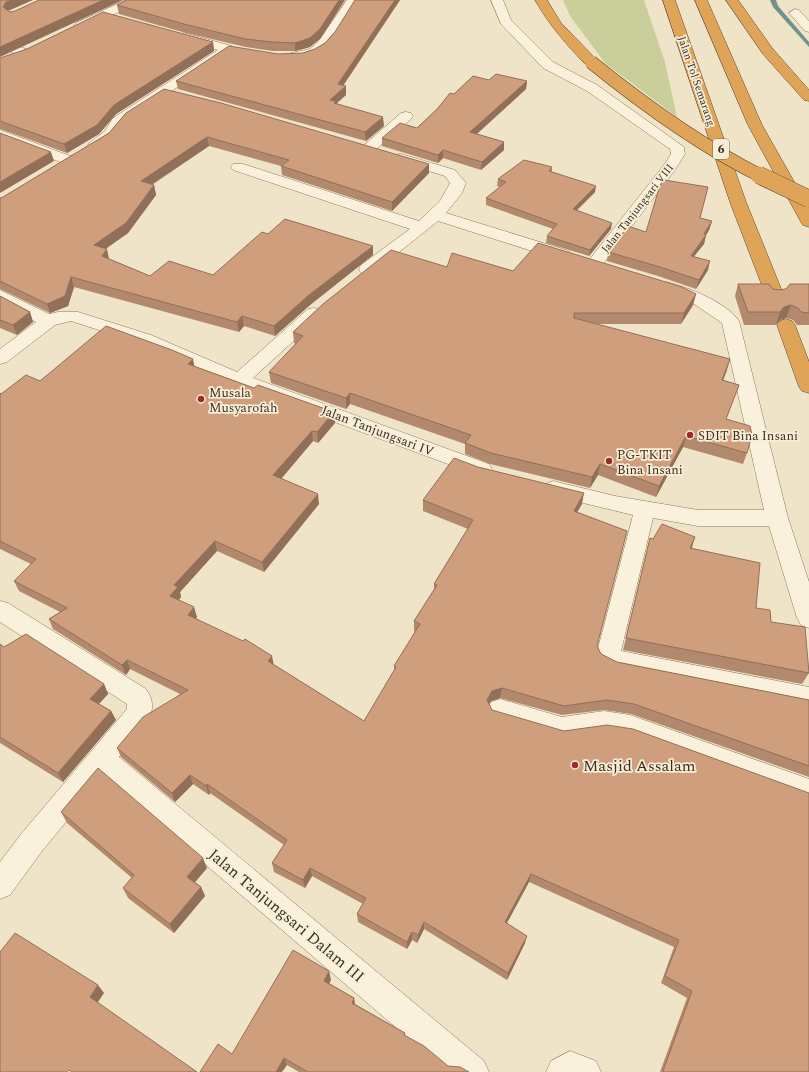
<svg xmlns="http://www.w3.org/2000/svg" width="809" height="1072" font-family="Spectral,serif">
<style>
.green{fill:#c9cf9b}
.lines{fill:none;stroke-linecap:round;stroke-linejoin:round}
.stream{fill:#6f938a;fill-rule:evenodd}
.minor-casing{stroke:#8d765c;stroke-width:1}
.highway-casing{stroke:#5b4430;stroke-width:1}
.minor{fill:#faf1dc;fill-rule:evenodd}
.highway{fill:#e0a458;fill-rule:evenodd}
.highway-bridge-far1-casing{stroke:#5b4430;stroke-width:14;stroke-linecap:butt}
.highway-bridge-casing{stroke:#5b4430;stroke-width:18;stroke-linecap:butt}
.highway-bridge-far1{stroke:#e0a458;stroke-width:13}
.highway-bridge{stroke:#e0a458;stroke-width:17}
.wall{fill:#b2896c}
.shaded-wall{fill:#916f58}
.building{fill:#cf9f7d;stroke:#916f58}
.poi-dot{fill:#9e2a2b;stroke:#f7eed8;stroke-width:1.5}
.labels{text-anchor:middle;stroke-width:3.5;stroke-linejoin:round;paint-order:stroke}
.far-street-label{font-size:11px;fill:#3d2e20;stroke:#f7eed8}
.shield{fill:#f7eed8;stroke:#756857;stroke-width:1}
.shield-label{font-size:12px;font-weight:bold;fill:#3d2e20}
.poi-label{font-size:13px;fill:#3d2e20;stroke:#f7eed8;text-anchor:start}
.street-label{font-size:13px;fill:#3d2e20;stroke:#f7eed8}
.near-poi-label{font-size:16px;fill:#3d2e20;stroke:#f7eed8;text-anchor:start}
.near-street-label{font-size:16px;fill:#3d2e20;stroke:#f7eed8}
</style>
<rect width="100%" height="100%" fill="#f0e4c8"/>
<path class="green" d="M563 0H644L665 62 677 117 605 63 570 16Z"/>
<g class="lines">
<path class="stream" d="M770 0H776L778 6 809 42V47L773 7Z"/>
<defs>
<g id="minor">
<path d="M126 0H141L139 2 84 29 80 30 74 26 76 23Z"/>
<path d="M347 0H359C344 22 324 67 291 59L289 56 291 53 310 49 318 42Z"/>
<path d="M491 0H503L511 20 553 62 597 85 684 147 685 154 675 170 599 269 593 270 587 269 585 265 664 165 671 154 670 149 587 91 543 68 501 24Z"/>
<path d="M795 9 799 10 809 21V32L805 31 789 13Z"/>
<path d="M184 33 232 46 234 49 127 121 116 137 100 147H90L88 144 105 131 113 118 218 50 180 40 178 37Z"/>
<path d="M0 40 29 50 31 53 25 57 0 48Z"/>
<path d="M406 112 411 113 413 116 411 119 374 151H364L362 148 364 145 401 113Z"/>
<path d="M0 130 73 157 75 160 73 163H63L0 139Z"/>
<path d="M401 154 455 170 466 183 462 193 446 213 569 251 571 255 569 259 563 260 557 259 438 221 373 273 367 274 361 273 359 269 361 265 410 229 233 170 231 167 233 164H243L419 221 440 201 450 183 445 176 396 161 394 158 396 155Z"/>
<path d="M666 282C688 287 726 302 739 321L788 518 809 582V628L801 625 797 618 769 526H698L653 518 621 651 809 687V709L614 670 599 663 596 656 633 515 546 494 542 489 546 484 553 481 615 496 698 510H764L722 323 694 304 660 291 657 287 660 283Z"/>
<path d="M0 290 49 314 58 312H78L151 335 237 372 308 309 314 308 320 309 323 313 320 317 253 378 489 464 492 469 489 474 482 476 475 474 232 384 139 343 71 321 55 325 7 362 0 364V349L36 322 0 302Z"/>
<path d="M0 601 8 603 146 689C165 714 135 738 119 757L484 1061 489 1072H448L103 777 42 851 10 895 0 899V862L22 833 127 709V704L0 622Z"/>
<path d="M500 699 562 717 604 711 630 715 809 779V803L630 737 604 733 562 739 500 721 491 718 487 710 491 702Z"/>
<path d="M570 1051 596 1061 601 1072H546L551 1061Z"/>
</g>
<g id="highway">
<path d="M535 0H547L561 23 596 59 597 62 596 65H586C567 45 549 25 535 0Z"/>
<path d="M663 0H675L746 202 784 296 781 300 775 301 769 300 766 296 730 202Z"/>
<path d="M695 0H707L762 125 809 208V227L803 225 801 222 748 125Z"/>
<path d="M726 0H738L772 48 809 90V101L804 100 763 54Z"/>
<path d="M786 319 792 321 795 325 809 362V393L802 391 799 387 777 325 780 321Z"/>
</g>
</defs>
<use href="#minor" class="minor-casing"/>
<use href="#highway" class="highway-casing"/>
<use href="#minor" class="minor"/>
<use href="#highway" class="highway"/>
<defs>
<path id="highway-bridge-far1" d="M591 62C644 105 699 145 761 176"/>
<path id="highway-bridge" d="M759 175 809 199"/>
</defs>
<use href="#highway-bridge-far1" class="highway-bridge-far1-casing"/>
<use href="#highway-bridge" class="highway-bridge-casing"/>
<use href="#highway-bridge-far1" class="highway-bridge-far1"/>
<use href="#highway-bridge" class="highway-bridge"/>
</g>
<g class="wall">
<path d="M355 0H400L343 85 346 95 336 103 384 126 366 141 178 89 176 81 278 54 303 53 315 49 325 43 335 32Z"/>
<path d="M117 5 321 38 310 47 295 51H273L246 47 186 33 119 14Z"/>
<path d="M213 42 214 51 116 114 99 134 67 153 0 129V58Z"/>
<path d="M489 80 527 81 526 89 477 134 504 142V150L481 170 443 158 438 163 382 146V138L417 128 454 94Z"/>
<path d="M126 113 429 173 392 211 282 175 281 166 209 146 152 185H154L156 195 128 233 105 249 109 259 150 276 213 275 268 234 373 255 310 305 275 336 244 326 239 332 74 287 68 306 50 313 0 289V198L3 197 109 133Z"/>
<path d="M552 167V172L595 192 577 210 611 229 589 256 546 243 547 236 553 229 486 205V198L500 187 497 186 498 179Z"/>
<path d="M700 218 712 221 709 230 706 235 704 244 694 256 708 270 696 289 658 276 607 261 608 252 646 232Z"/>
<path d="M447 267 513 271 696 294 693 305 681 324H596L727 370 723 380 739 385 726 419 747 453 743 464 683 447 656 497 598 475 590 488 490 464 465 454V444L350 404 346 409 271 383 269 372 296 344 294 343 293 332Z"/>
<path d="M738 284 779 290 809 284V325H797L793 320 786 318 780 320 776 325H744L735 296Z"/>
<path d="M0 296 30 312 33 322 17 335 0 328Z"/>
<path d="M194 366 254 388 334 412 335 423 318 443 313 441 281 479 319 504 264 572 217 551 180 592 181 597 179 600 197 617 196 619 274 665 364 721 394 672V666L415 632 414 631V621L434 590V584L468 529 423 511V500L478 467 582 504 577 512 597 646 601 654 617 662 809 700V777L631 714 604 710 562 715 500 698 491 701 489 704 492 710 809 1072H660L687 998 661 983 674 947 529 882 507 923 525 943 507 980 424 929 417 943 412 940 407 949 358 922 357 914 363 904 312 876 305 888 274 872 272 863 284 845 210 793 209 795 193 784 175 802 121 757 117 748 180 694 130 669 126 675 53 629 49 619 60 612 19 591 14 581 31 564 0 549V393L1 394 40 381Z"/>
<path d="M695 537 692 548 756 608 771 622 809 673 802 684 623 650 650 538 653 539Z"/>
<path d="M0 644 4 647 104 684 108 694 99 704 111 711 116 720 63 782 0 743Z"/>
<path d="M61 812 207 868 195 882 201 887 205 896 174 933 128 898 123 888 132 878 67 823Z"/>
<path d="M331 980 329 983 354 998 355 1004 405 1033V1035L448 1066 469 1072H299L287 1065 232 1054Z"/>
</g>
<g class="shaded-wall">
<path d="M11 0H33L8 11 3 7 6 2Z"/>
<path d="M103 0H123L0 57V47Z"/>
<path d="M339 0H345L321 38 310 47 295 51V43Z"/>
<path d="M395 0H400L339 92 346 86V95L336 104 330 100 338 84Z"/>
<path d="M213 42 214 51 116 114 99 134 67 153 64 144 114 105Z"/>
<path d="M527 81 526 89 470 140V132Z"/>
<path d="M383 117 384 126 366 141 365 132Z"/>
<path d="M207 137 209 146 143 190 141 181Z"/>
<path d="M504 142V150L481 170 482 162Z"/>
<path d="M443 150V158L438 163V155Z"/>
<path d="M51 152 54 161 0 193V182Z"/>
<path d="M429 164V173L392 211V202Z"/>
<path d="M154 185 156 195 128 233 97 255 94 245Z"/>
<path d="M596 186 595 192 572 215 573 209Z"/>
<path d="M712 221 709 230 706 235 704 244 688 264 691 256Z"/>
<path d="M612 223 611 229 589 256 590 250Z"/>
<path d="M373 246V255L310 305 275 336 274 326 309 295Z"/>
<path d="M107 249 109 259 102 256Z"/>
<path d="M710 261 708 270 696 289 699 280Z"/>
<path d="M71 277 74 287 68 306 50 313 47 304Z"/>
<path d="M696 294 693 305 681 324 684 313Z"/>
<path d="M791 305 786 318 780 320 776 325 780 312 784 307Z"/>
<path d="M30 312 33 322 17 335 13 325Z"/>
<path d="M242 316 244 326 239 332 237 322Z"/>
<path d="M193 359 195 369 188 364Z"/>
<path d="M730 359 727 370 719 391 722 380Z"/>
<path d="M350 393V404L346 409V398Z"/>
<path d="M334 412 335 423 318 443 317 432Z"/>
<path d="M312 431 313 441 275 486 273 475Z"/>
<path d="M686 436 683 447 656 497 659 486Z"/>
<path d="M600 464 598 475 590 488 592 477Z"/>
<path d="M584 493 582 504 572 521 574 511Z"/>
<path d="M318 494 319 504 264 572 262 562Z"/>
<path d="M695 537 691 549 690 548Z"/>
<path d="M215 541 217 551 180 592 181 597 173 606 170 596 174 585Z"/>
<path d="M194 607 197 617 190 625 188 615Z"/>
<path d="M272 656 274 666 268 661Z"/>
<path d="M127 660 130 669 126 675 122 665Z"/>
<path d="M104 684 108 694 95 708 90 699Z"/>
<path d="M502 688 500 698 491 701 486 709 487 700 492 691Z"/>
<path d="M111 711 116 720 63 782 58 773Z"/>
<path d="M190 775 193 784 175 802 172 793Z"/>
<path d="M207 784 210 793 209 795 206 786Z"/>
<path d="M203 858 207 868 191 887 187 877Z"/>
<path d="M310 868 312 876 305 888 303 880Z"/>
<path d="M531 874 529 882 503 930 505 922Z"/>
<path d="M201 887 205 896 174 933 170 924Z"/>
<path d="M424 922V929L417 943 418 935Z"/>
<path d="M412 932V940L407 949V942Z"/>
<path d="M527 936 525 943 507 980 508 973Z"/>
<path d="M329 971 331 980 326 989 324 981Z"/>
<path d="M98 985 104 993 96 1005 90 997Z"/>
<path d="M354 998 355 1006 352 1003Z"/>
<path d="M284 1058 287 1065 282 1072H276Z"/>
</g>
<g class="building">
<path d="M0 0H11L6 2 3 7 10 12 15 11 39 0H103L0 47Z"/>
<path d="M127 0H339L320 29 310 38 295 43 272 42 245 39 184 24 117 5Z"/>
<path d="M355 0H395L338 84 346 86 330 100 336 101 334 103 383 117 365 132 176 81 229 46 278 54 303 53 315 49 325 43 335 32Z"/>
<path d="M103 12 213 42 114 105 97 125 64 144 0 121V58L27 49Z"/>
<path d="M496 74 527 81 470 132 504 142 482 162 443 150 438 155 382 138 400 123 417 128 438 108 450 93 454 94 473 76 489 80Z"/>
<path d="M164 89 221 103 429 164 392 202 281 166 289 160 207 137 141 181 154 185 126 223 94 245 107 249 102 256 150 276 169 261 213 275 262 232 268 234 285 219 373 246 309 295 274 326 242 316 237 322 71 277 65 296 47 304 0 281V198L3 197 109 133 126 113Z"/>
<path d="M0 133 51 152 0 182Z"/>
<path d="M524 160 552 167 549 171 596 186 573 209 612 223 590 250 547 236 557 224 486 198 506 182 498 179Z"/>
<path d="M664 180 708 187 700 218 712 221 704 234 706 235 691 256 710 261 699 280 660 267 608 252 628 226 646 232 660 185Z"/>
<path d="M538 243 682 287 696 294 684 313H574V318L730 359 722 380 739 385 726 419 750 426 752 435 747 453 686 436 659 486 600 464 592 477 491 453 465 443 471 435 350 393 346 398 269 372 303 336 293 332 323 304 391 250 447 267 452 253 513 271Z"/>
<path d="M738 284H769L773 289 779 290 786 289 790 284H809V313L801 312 798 308 791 305 784 307 780 312H748Z"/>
<path d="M0 296 30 312 13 325 0 320Z"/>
<path d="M106 326 172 350 193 359 188 364 254 388 258 385 334 412 317 432 312 431 273 475 318 494 262 562 215 541 174 585 178 587 170 596 194 607 188 615 243 641 245 639 272 656 268 661 364 721 396 667 394 666 420 624 414 621 437 585 434 584 473 520 423 500 454 458 478 467 584 493 574 511 627 531 597 646 601 654 617 662 809 700V766L634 704 607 700 564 706 502 688 492 691 487 700 492 710 564 731 607 725 633 729 809 793V1072H664L663 1071 692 991 665 976 679 940 531 874 505 922 527 936 508 973 424 922 418 935 412 932 407 942 357 914 366 898 310 868 303 880 272 863 287 840 207 784 206 786 190 775 172 793 117 748 143 717 188 690 127 660 122 665 49 619 67 608 14 581 36 559 0 541V393L1 394 26 375 40 381Z"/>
<path d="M662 524 695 537 690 548 760 563 756 608 770 610 771 622 805 627 809 673 626 638 650 538 653 539Z"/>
<path d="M26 634 104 684 90 699 111 711 58 773 0 737V644L4 647Z"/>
<path d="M98 768 203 858 187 877 201 887 170 924 123 888 134 875 61 812Z"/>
<path d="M15 933 98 985 90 997 197 1072H72L69 1070 67 1072H0V952Z"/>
<path d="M293 950 329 971 324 981 354 998 352 1003 405 1033 404 1035 424 1046 448 1066 460 1067 469 1072H308L284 1058 276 1072H200L218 1044 232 1054Z"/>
</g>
<g class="poi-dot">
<circle cx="201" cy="399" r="4"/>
<circle cx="690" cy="435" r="4"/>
<circle cx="609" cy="461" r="4"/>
<circle cx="575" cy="765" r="4"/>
</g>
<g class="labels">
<g class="far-street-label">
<text transform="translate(697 81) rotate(71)" y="4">Jalan Tol Semarang</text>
<text transform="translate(637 208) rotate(-52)" y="4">Jalan Tanjungsari VIII</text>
</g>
<rect class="shield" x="713" y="139" width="16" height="20" rx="3"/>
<g class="shield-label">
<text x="721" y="153">6</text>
</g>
<g class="poi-label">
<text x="209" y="397">Musala<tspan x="209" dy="15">Musyarofah</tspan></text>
<text x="698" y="440">SDIT Bina Insani</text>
<text x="617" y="459">PG-TKIT<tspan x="617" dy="15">Bina Insani</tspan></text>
</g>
<g class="street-label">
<text transform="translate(378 430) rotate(21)" y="5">Jalan Tanjungsari IV</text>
</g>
<g class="near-poi-label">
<text x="583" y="771">Masjid Assalam</text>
</g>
<g class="near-street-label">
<text transform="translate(287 915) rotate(40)" y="6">Jalan Tanjungsari Dalam III</text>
</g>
</g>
</svg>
